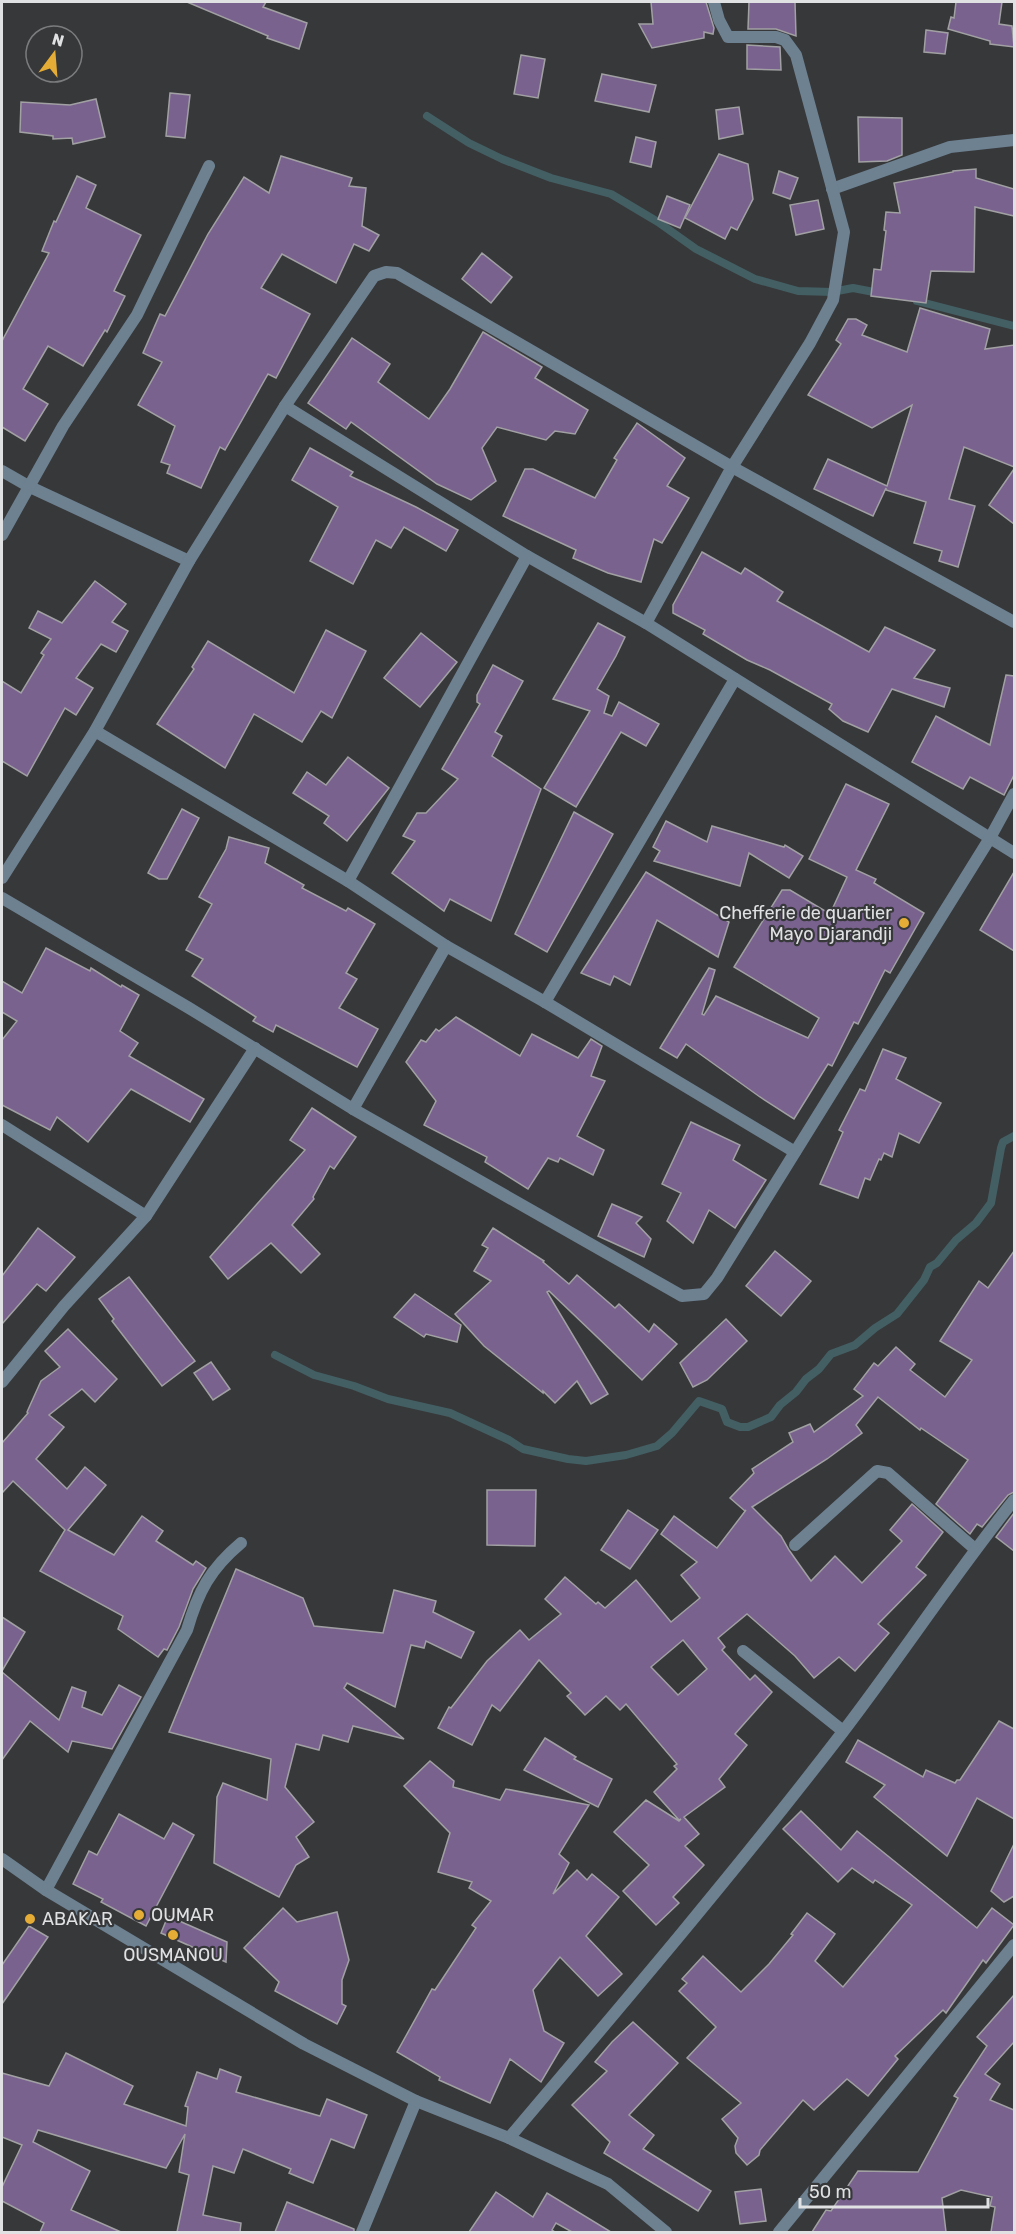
<svg xmlns="http://www.w3.org/2000/svg" width="1016" height="2234" font-family="Rubik,sans-serif">
<style>
.lines{fill:none;stroke-linecap:round;stroke-linejoin:round}
.stream{stroke:#435f63;stroke-width:8}
.building{fill:#7a628f;stroke:#a1a0a3;stroke-width:1.5;fill-rule:evenodd}
.minor{stroke:#6d8191;stroke-width:12}
.tertiary{stroke:#6d8191;stroke-width:12}
.poi-dot{fill:#e6ad36;stroke:#37383a;stroke-width:2}
.labels{text-anchor:middle;stroke-width:4.5;stroke-linejoin:round;paint-order:stroke}
.poi-label{font-size:18px;fill:#e0e1e3;stroke:#37383a;text-anchor:start}
</style>
<rect width="100%" height="100%" fill="#37383a"/>
<g class="lines">
<g class="stream">
<path d="M427 116 469 143 502 159 551 178 611 194 658 222 696 249 755 279 798 291 832 292 853 288 879 293"/>
<path d="M917 301 1014 326"/>
<path d="M275 1355 314 1375 354 1386 388 1399 450 1413 509 1440 523 1449 568 1459 586 1461 626 1455 657 1446 672 1433 699 1401 722 1409 727 1422 740 1427H748L771 1417 780 1405 796 1392 806 1379 819 1369 831 1354 855 1345 875 1328 897 1314 924 1280 930 1267 937 1263 956 1240 976 1223 991 1203 1001 1148 1003 1142 1014 1136"/>
</g>
</g>
<g class="building">
<path d="M187 2H266L263 7 307 23 299 49 267 38 268 36Z"/>
<path d="M651 2H706L714 28 713 34 704 32V38L652 48 639 24H653Z"/>
<path d="M749 2H795L796 36 776 29H748Z"/>
<path d="M956 2H1002L999 24 1012 26 1014 47 990 44V41L948 29 951 17 954 18Z"/>
<path d="M926 30 948 33 945 54 924 52Z"/>
<path d="M747 45 780 47 781 70 747 69Z"/>
<path d="M521 55 545 59 538 98 514 94Z"/>
<path d="M602 74 656 85 649 112 595 101Z"/>
<path d="M170 93 190 95 185 138 166 136Z"/>
<path d="M96 99 105 137 73 144 72 138 53 139V136L20 132 21 102 70 105Z"/>
<path d="M739 107 743 134 719 139 716 110Z"/>
<path d="M858 117 902 118V155L887 161 859 162Z"/>
<path d="M636 137 656 142 651 167 630 162Z"/>
<path d="M719 154 748 164 753 199 737 230 731 227 725 239 685 218Z"/>
<path d="M281 156 352 178 349 186 366 188 362 226 379 235 369 251 354 244 336 283 282 254 261 288 310 314 276 378 268 374 225 450 220 447 201 488 167 473 170 465 161 462 175 426 138 405 162 362 143 353 160 314 165 316 208 234 244 177 269 193Z"/>
<path d="M976 169V178L1014 189V216L975 207 974 272 931 271 926 303 871 296 874 269 881 270 886 231 884 230 886 212 900 213 894 183 953 172V171Z"/>
<path d="M779 171 798 178 790 199 773 193Z"/>
<path d="M77 176 96 185 86 208 141 235 114 291 125 296 107 332 105 330 83 366 48 346 23 389 48 404 25 441 2 427V341L49 253 42 251 54 221 56 222Z"/>
<path d="M667 196 690 205 680 228 658 219Z"/>
<path d="M818 200 824 229 796 235 790 205Z"/>
<path d="M482 253 512 277 491 303 462 279Z"/>
<path d="M920 308 990 329 985 349 1014 345V467L964 447 949 499 975 506 958 567 939 561 942 551 914 543 926 502 886 490V488L873 516 814 489 828 459 887 486 912 405 872 428 808 395 841 344 836 340 848 319H856L867 325 862 335 907 352Z"/>
<path d="M483 332 542 367 535 378 588 410 575 434 555 431 546 440 497 427 482 448 496 481 471 500 437 484 351 422 346 429 308 403 352 338 390 364 378 382 429 419 450 389Z"/>
<path d="M637 423 685 458 667 486 689 498 662 543 654 539 641 582 608 573 573 558 576 550 503 516 525 469H533L595 498 617 460 614 458Z"/>
<path d="M310 448 353 472 350 476 416 507 458 530 446 551 404 527 391 548 376 540 353 584 310 561 338 507 292 480Z"/>
<path d="M1014 469V524L989 505Z"/>
<path d="M702 552 741 574 745 568 783 592 777 601 869 652 885 627 935 650 914 678 950 688 944 707 892 689 868 732 843 721 829 709 832 704 770 670 747 660 703 634 705 630 673 613V605Z"/>
<path d="M95 581 126 604 112 622 128 631 116 652 101 644 76 678 93 688 76 715 65 708 27 776 2 761V681L21 693 44 655 41 653 51 639 29 628 38 611 62 623Z"/>
<path d="M598 623 625 637 616 656 597 689 609 696 604 713 612 716 619 702 659 724 646 746 621 732 576 807 544 788 590 711 553 699Z"/>
<path d="M326 630 366 651 332 718 321 711 302 742 254 714 225 768 157 724 194 669 192 667 208 641 294 693Z"/>
<path d="M421 633 457 662 420 707 384 678Z"/>
<path d="M493 665 523 681 495 732 502 736 492 756 541 789 491 921 450 899 444 911 392 873 415 841 403 836 417 813H426L458 779 442 769 480 704 477 702V695Z"/>
<path d="M1006 675 1014 676V775L1004 795 970 777 963 789 912 762 936 716 990 745Z"/>
<path d="M348 757 389 788 347 841 324 823 329 816 293 793 307 772 326 785Z"/>
<path d="M846 784 889 804 856 870 876 879 874 883 924 913 890 973 885 970 858 1024 854 1022 832 1066 828 1064 794 1119 760 1097 686 1044 677 1058 660 1048 709 968 715 970 702 1014 704 1015 716 996 808 1038 819 1018 734 967 782 890H790L830 914 847 877 809 859Z"/>
<path d="M182 809 199 818 167 879H159L148 873Z"/>
<path d="M574 812 613 834 547 952 515 934Z"/>
<path d="M666 821 707 842 712 826 784 847 785 845 803 856 789 878 749 853 740 886 654 861 660 851 653 847Z"/>
<path d="M229 837 269 848 265 863 304 885 302 888 346 911 348 908 375 924 346 973 357 979 339 1008 378 1029 357 1067 276 1025 273 1032 253 1021 256 1017 192 976 203 959 186 950 212 904 199 897 226 849Z"/>
<path d="M646 872 729 922 718 957 657 920 630 985 614 976 610 985 581 973Z"/>
<path d="M1014 872V951L980 930Z"/>
<path d="M46 948 90 971 91 968 121 987 122 985 139 995 120 1031 138 1043 129 1056 204 1099 190 1122 131 1089 88 1142 57 1117 50 1130 2 1105V1040L17 1021 2 1012V981L22 993Z"/>
<path d="M456 1017 520 1056 532 1034 578 1058 591 1039 602 1046 591 1076 605 1081 577 1136 604 1150 593 1175 560 1158 558 1162 548 1158 528 1189 485 1162 487 1157 424 1125 436 1101 406 1062 421 1040 426 1042 436 1029 439 1031Z"/>
<path d="M883 1049 906 1058 896 1079 941 1103 919 1143 899 1133 892 1157 884 1153 881 1160 879 1159 870 1180 865 1178 858 1198 820 1184 843 1132 839 1130 860 1089 865 1091Z"/>
<path d="M312 1108 356 1137 334 1169 330 1166 313 1197 314 1199 292 1225 320 1254 301 1273 271 1243 228 1279 210 1257 305 1150 290 1140Z"/>
<path d="M691 1122 740 1145 733 1160 766 1180 735 1228 709 1210 693 1243 667 1221 681 1193 662 1184Z"/>
<path d="M612 1204 642 1217 636 1223 651 1239 644 1257 598 1236Z"/>
<path d="M38 1228 75 1257 46 1291 37 1284 2 1324V1276Z"/>
<path d="M493 1228 544 1261 543 1262 569 1284 577 1275 615 1308 619 1304 649 1332 654 1324 677 1344 642 1380 549 1291 547 1292 608 1394 591 1404 577 1381 555 1403 543 1391V1393L484 1346 455 1314 491 1281 474 1271 488 1248 482 1245Z"/>
<path d="M775 1251 811 1281 781 1316 746 1286Z"/>
<path d="M1014 1251V1492L1008 1495 982 1527 977 1524 970 1534 936 1504 968 1460 921 1428 920 1430 878 1397 856 1425 862 1433 827 1459 752 1507 781 1536 789 1550 811 1581 835 1556 862 1583 902 1541 890 1530 912 1504 943 1532 916 1567 926 1575 878 1624 889 1633 855 1671 839 1657 814 1678 795 1656 747 1614 718 1638 725 1647 722 1650 750 1680 755 1675 772 1692 735 1734 747 1745 719 1779 725 1787 684 1817 699 1834 685 1846 704 1865 673 1897 679 1903 656 1925 623 1891 649 1865 614 1832 646 1800 679 1821 681 1819 679 1820 654 1792 677 1769 674 1766 677 1764 626 1704 620 1710 606 1696 585 1715 567 1696 571 1693 539 1660 500 1711 492 1705 472 1745 438 1728 449 1707 451 1708 487 1661 520 1630 529 1640 561 1614 545 1599 565 1577 596 1604 598 1602 605 1608 636 1580 671 1622 700 1598 681 1575 697 1562 661 1534 674 1516 717 1548 746 1510 745 1511 730 1498 754 1473 752 1469 793 1442 789 1433 810 1424 814 1432 863 1396 854 1389 874 1363 878 1366 896 1347 915 1364 910 1370 945 1397 972 1360 940 1341 979 1281 988 1288ZM683 1640 707 1669 678 1695 651 1667Z"/>
<path d="M129 1277 195 1361 162 1386 112 1321 114 1319 99 1299Z"/>
<path d="M415 1294 461 1325 457 1342 426 1334 424 1337 394 1317Z"/>
<path d="M726 1319 747 1341 707 1380 693 1387 680 1363Z"/>
<path d="M68 1329 117 1379 95 1402 82 1389 49 1415 64 1427 36 1459 67 1489 85 1467 106 1485 68 1530 114 1555 142 1516 163 1531 156 1541 193 1565 196 1561 206 1568 193 1589 179 1627 167 1650 164 1649 158 1657 118 1629 123 1616 40 1571 65 1530 13 1481 2 1493V1443L28 1413 27 1412 41 1381 60 1367 45 1351Z"/>
<path d="M211 1362 230 1389 213 1400 194 1373Z"/>
<path d="M487 1490H536L535 1546 487 1545Z"/>
<path d="M628 1510 658 1530 630 1569 601 1550Z"/>
<path d="M1014 1513V1551L996 1537Z"/>
<path d="M236 1569 303 1598 314 1626 383 1633 394 1590 436 1601 433 1612 474 1632 461 1658 426 1641 424 1648 411 1645 395 1707 347 1683 344 1688 404 1739 353 1726 348 1742 323 1735 319 1750 296 1744 285 1787 314 1822 296 1837 309 1857 296 1865 279 1897 214 1863 217 1797 223 1783 267 1800 271 1759 169 1732Z"/>
<path d="M2 1617 25 1632 2 1671Z"/>
<path d="M2 1672 59 1720 72 1687 86 1692 82 1707 102 1715 119 1685 141 1697 112 1749 72 1741 68 1752 30 1721 2 1760Z"/>
<path d="M999 1721 1014 1729V1819L977 1798 947 1856 874 1797 885 1785 846 1762 858 1740 923 1777 926 1770 955 1783 957 1780H960Z"/>
<path d="M545 1738 576 1757 574 1759 612 1779 598 1807 524 1770Z"/>
<path d="M430 1761 454 1781 453 1787 500 1800 506 1789 589 1805 559 1854 569 1863 553 1894 577 1870 587 1880 592 1874 619 1897 586 1936 622 1974 598 1996 560 1957 533 1990 544 2031 564 2043 541 2082 510 2059 490 2103 439 2080 440 2077 397 2052 432 1989 435 1990 476 1928 472 1925 491 1901 469 1888 472 1882 438 1872 450 1833 404 1786Z"/>
<path d="M801 1811 841 1850 857 1831 977 1928 992 1908 1014 1925 986 1963 983 1960 946 2013 943 2010 895 2056 898 2059 868 2096 847 2079 814 2110 803 2100 760 2150 759 2155 747 2165 736 2153 735 2146 738 2138 722 2119 741 2103 687 2058 716 2027 679 1991 687 1983 682 1979 703 1956 741 1992 769 1964 793 1935 791 1934 807 1913 835 1934 815 1961 843 1987 912 1905 875 1880 873 1883 852 1868 838 1882 783 1829Z"/>
<path d="M119 1814 164 1839 173 1823 194 1835 146 1926 101 1902 103 1899 73 1884 89 1851 97 1855Z"/>
<path d="M1014 1844V1896L1004 1902 991 1891Z"/>
<path d="M283 1908 297 1922 337 1912 349 1960 342 1980V2004L346 2006 337 2024 275 1991 279 1982 244 1948Z"/>
<path d="M168 1916 227 1942 226 1962 161 1933Z"/>
<path d="M29 1926 48 1937 2 2004V1965Z"/>
<path d="M1014 1995V2042L985 2074 1000 2084 990 2100 1014 2110V2232H991L995 2207 990 2206 992 2197 961 2190 942 2198 946 2232H812L826 2210 831 2211 858 2171 918 2172 958 2098 954 2096 987 2046 977 2037Z"/>
<path d="M633 2022 678 2063 629 2115 654 2135 643 2149 711 2191 698 2211 604 2153 610 2142 572 2105 607 2071 595 2062 612 2042Z"/>
<path d="M66 2053 133 2086 124 2104 186 2126 188 2107 185 2106 197 2072 217 2079 220 2069 241 2077 236 2092 320 2116 327 2099 367 2115 354 2148 331 2139 313 2183 289 2173 291 2169 243 2149 234 2173 213 2166 203 2215 241 2223 240 2232H177L189 2175 179 2172 185 2134 166 2168 38 2130 33 2142 90 2171 71 2210 121 2232H40L44 2223 2 2201V2187L22 2145 2 2137V2073L49 2086Z"/>
<path d="M761 2189 766 2221 740 2224 735 2192Z"/>
<path d="M496 2192 533 2217 547 2193 611 2232H572L556 2223 552 2230 555 2232H469Z"/>
<path d="M287 2202 354 2229V2232H275Z"/>
</g>
<g class="lines">
<g class="minor">
<path d="M832 189 950 147 1014 140"/>
<path d="M285 406 527 556 646 623 1014 853"/>
<path d="M2 471 30 487 189 561"/>
<path d="M2 535 63 426 137 315 209 166"/>
<path d="M646 623 732 467 810 343 833 300 844 232 796 55 785 40 776 37H728L719 20 714 2"/>
<path d="M95 731 348 881 446 946 545 1002 795 1152"/>
<path d="M2 878 95 731 189 561 285 406 374 276 386 272 397 273 732 467 1014 622"/>
<path d="M348 881 527 556"/>
<path d="M2 898 189 1008 353 1109 682 1296 704 1294 717 1278 990 838 1014 794"/>
<path d="M545 1002 735 679"/>
<path d="M353 1109 446 946"/>
<path d="M2 1125 146 1216"/>
<path d="M2 1382 64 1306 146 1216 255 1048"/>
<path d="M795 1545 877 1471 888 1473 975 1549"/>
<path d="M743 1651 843 1731"/>
<path d="M46 1890 187 1630C198 1592 210 1569 241 1543"/>
<path d="M509 2138C622 2005 736 1871 842 1733 901 1656 954 1575 1014 1500"/>
<path d="M362 2232 416 2101"/>
<path d="M779 2232 1014 1945"/>
</g>
<path class="tertiary" d="M2 1859 46 1890 304 2044 416 2101 509 2138 608 2184 666 2232"/>
</g>
<g class="poi-dot">
<circle cx="904" cy="923" r="6"/>
<circle cx="139" cy="1915" r="6"/>
<circle cx="30" cy="1919" r="6"/>
<circle cx="173" cy="1935" r="6"/>
</g>
<g class="labels">
<g class="poi-label">
<text x="892" y="919" text-anchor="end">Chefferie de quartier<tspan x="892" dy="21">Mayo Djarandji</tspan></text>
<text x="151" y="1921">OUMAR</text>
<text x="42" y="1925">ABAKAR</text>
<text x="173" y="1961" text-anchor="middle">OUSMANOU</text>
</g>
</g>
<rect width="1016" height="2234" fill="none" stroke="#e0e1e3" stroke-width="6"/>
<g transform="translate(54 54) rotate(16)"><circle r="28" fill="#37383a" stroke="#7b7c7e" stroke-width="1.5"/>
<path d="M0-4.5L10 22L0 15L-10 22Z" fill="#e6ad36"/>
<text y="-9" font-size="16" font-weight="bold" text-anchor="middle" fill="#e0e1e3">N</text>
</g>
<path d="M800 2198v9h188v-9" fill="none" stroke="#e0e1e3" stroke-width="3"/>
<text x="809" y="2198" font-size="18" fill="#e0e1e3" stroke="#37383a" stroke-width="4.5" paint-order="stroke">50 m</text>
</svg>
